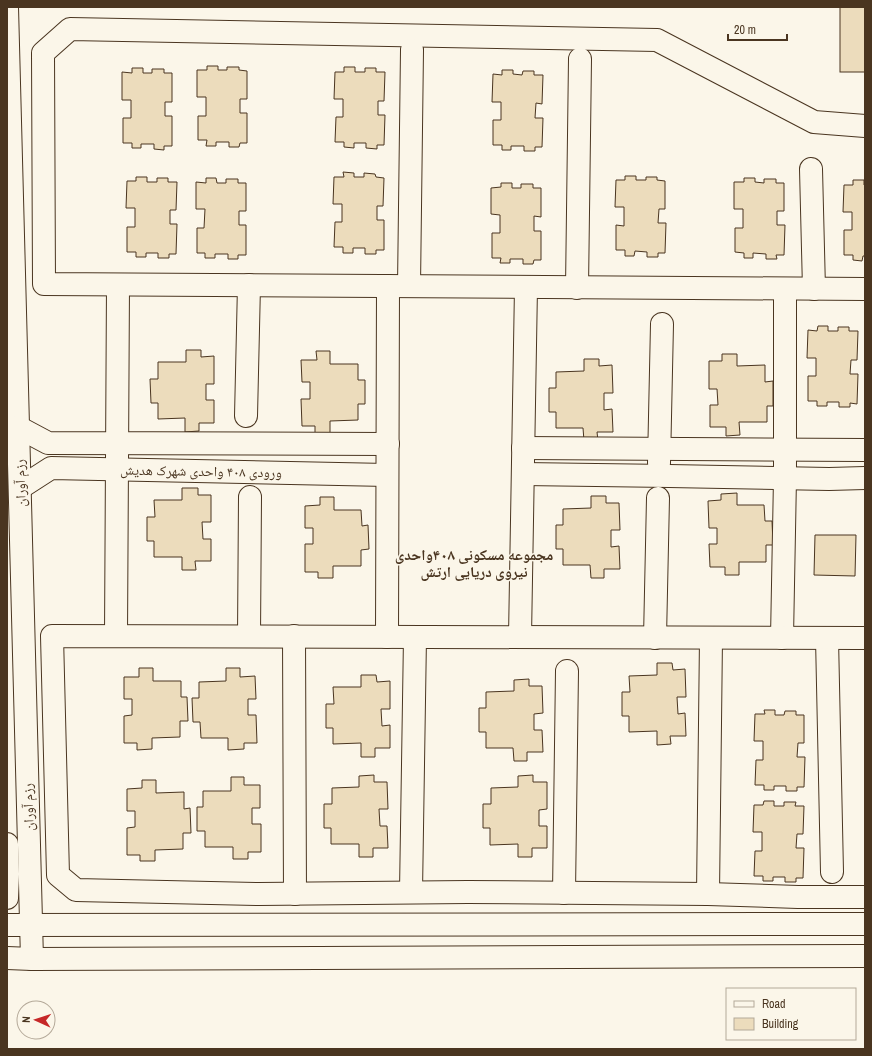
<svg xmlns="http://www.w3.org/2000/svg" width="872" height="1056" font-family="'Archivo Narrow','Noto Naskh Arabic',sans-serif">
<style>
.building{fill:#ecdcbc;stroke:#4a3520}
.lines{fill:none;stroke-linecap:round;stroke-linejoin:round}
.minor-casing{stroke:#4a3520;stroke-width:24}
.minor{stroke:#fbf6e9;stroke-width:22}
.labels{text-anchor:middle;stroke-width:3;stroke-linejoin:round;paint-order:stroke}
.street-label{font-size:14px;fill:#4a3520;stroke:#fbf6e9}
.neighbourhood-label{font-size:15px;font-weight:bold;fill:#4a3520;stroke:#fbf6e9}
</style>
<rect width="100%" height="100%" fill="#fbf6e9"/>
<g class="building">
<rect x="840" y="7" width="25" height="65"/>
<path d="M207 66H218V70H227V67H239V70L247 71V99H240V113H247V143H240L239 147H229V142H216V146H206L207 140H198V116H206V97H197V70H207Z"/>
<path d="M344 67H355V72H365V68H376V72H385L384 101H378V115H385L384 145H377V149L366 148V143H354V148L344 147V142H335L336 117H343V99H334L335 72H344Z"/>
<path d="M132 68H143V73H152V69H164V73H172V102H165V116H172V146H164V150L154 149V144H141V148H132V143H123V118H131V100H122V72L132 73Z"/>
<path d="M502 70H513V74L522 75 523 71H534V75H543L542 104 536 103 535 118H543L542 147H535V151H524V146H511V150H502V145H493V120H501V102H492L493 74 502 75Z"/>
<path d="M343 172 354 173V177H364V173L375 174 376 177 384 178 383 206H377V220H384V250H376V254H365V248H353V253H343V247H334L335 222H342V204H333L334 177H344Z"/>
<path d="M625 176H636V180H646V177H657V180L665 181V209H659L658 223H666L665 253H658V257H647V252L635 251 634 256H625V250H616V225L624 226V207H615L616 180H625Z"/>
<path d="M136 177H147V182H157V178H168V182H177L176 210H170V224H177L176 254H169V258H158V253H146V257H136V252H127V227H135V208H126L127 181H136Z"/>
<path d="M206 178H216L217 183H226V179H238V183H246V211H239V225H246V255H238V259H228V254H215V258H205V253H197V228H204L205 209H196V182L206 183Z"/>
<path d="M744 178H755V182L764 183V179H776V183H784V211H777V225H785L784 255H776L777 259H766V254L753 253V258H744V253L735 252V228H743V209H734V182H744Z"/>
<path d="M853 180H864V185H865V256H863L862 261 853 260V255H844V230H852V212H843L844 185H853Z"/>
<path d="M501 183H512V188H521V184H533V188H541V217L534 216V231H541V260H534L533 264H523V259H510V263H500L501 258H492V233H500V215L491 214V188L501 187Z"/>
<path d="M818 326H828V331H838V327H849V331H858L857 360H851L850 374H858L857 404 850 403V407H839V402H827V406H817V401H808V376H816V358H807L808 330 817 331Z"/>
<path d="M186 350H201V357L214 356V384H206V400H214V423H199V431L185 432V418L158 419V403H151L150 379H158V362H186Z"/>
<path d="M316 351H330V364H358V380H365V404H358V420L330 421V433H315V426H302L301 399H310V382H302L301 360H317Z"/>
<path d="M722 354H737V366L765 365V382L773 381V406H767V422H739L740 435 726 436V427H710V405H718L717 389H709V361H722Z"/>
<path d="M584 359H599V366L612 365 613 393H604V410L612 409 613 432H597L598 441H584L583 428H556V412H549V388H556V372L584 371Z"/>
<path d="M182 488H198V495H211V522H202L203 539H211V561H195L196 570H182V557H154V541H147V517H155L154 500H182Z"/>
<path d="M737 493V505H764L765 521H772L773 545H766V562H739V575H725V567H710L709 544H717V528H709L708 501 721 500V494Z"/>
<path d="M591 496H606V503H619L620 530H611V547L619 546 620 569H604V578H591L590 565H563V549H556V525H563V509L591 508Z"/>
<path d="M320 497H334V510H361L362 526 368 525 369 549 361 550V566H333V578H318V572H305V544H313V528H305V506L320 505Z"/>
<path d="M815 535H856L855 576 814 575Z"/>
<path d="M657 663H672L673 670 685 669 686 697H677L678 714 685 713 686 736H670L671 744 657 745V731L629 732V716H622V692H630L629 676 657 675Z"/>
<path d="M139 668H153V681H181V697H187L188 721H180V737L152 738V749L137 750V743H124V716L132 715V699H124V677H139Z"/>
<path d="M226 668H240V677L255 676 256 699H248V715H256L257 743H244V749L228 750V738H201L200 722H193L192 698H199V682L226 681Z"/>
<path d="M361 675H376L377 682 390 681V709H381L382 726 390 725V748H375V757H361V743L333 744V728H326V704H334L333 687H361Z"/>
<path d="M529 679V686H542L543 713 534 714V730H542L543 752H527V761H514L513 748H486V732H479V708H486V692L514 691V680Z"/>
<path d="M764 710H775V715H784L785 711H796V715H804V743H798L797 757H805L804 787H797V791H786V786H774V790H764V785H755L756 760H763V741H754L755 714H765Z"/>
<path d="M374 775V782H387L388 809H379L380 826H387L388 848H373V857H359V844H331V828H324V804H332V788L359 787V776Z"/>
<path d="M533 775V782H547V809L539 810V826H547V848H532V857H518V844L490 845V828H483V804H491V788L518 787V776Z"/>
<path d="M231 777H244V785H260V808H252V824H261V852H248V859H233V847H205V831H197V807H203V791H231Z"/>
<path d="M142 780H156V793L184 792V809L190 808 191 833H183V849L155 850V861H140V855H127V828L135 827V811H127V789L142 788Z"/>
<path d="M764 801H774V806H784V802H796L795 806H804L803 834H797L796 848H804L803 878H796V882H785V877H773V881H763V876H754L755 851H762V832H753L754 805H763Z"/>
</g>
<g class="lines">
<defs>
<g id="minor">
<path d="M7 7 32 959"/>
<path d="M865 126 814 122 657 40 70 29 43 53 44 284 865 289"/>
<path d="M811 169 814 289"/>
<path d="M409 286 412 50"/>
<path d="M577 288 580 59"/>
<path d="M246 416 249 285"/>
<path d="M18 427 48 443 388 444"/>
<path d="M523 448 865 450"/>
<path d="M659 463 662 324"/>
<path d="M523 474 669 476 829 479 865 478"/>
<path d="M20 488 51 468 387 475"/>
<path d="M116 636 118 285"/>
<path d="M249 636 250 497"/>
<path d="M294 636 295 894"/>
<path d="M387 637 388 286"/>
<path d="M520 637 526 287"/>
<path d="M655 638 658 498"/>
<path d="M782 638 785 478V289"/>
<path d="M827 638 832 872"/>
<path d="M865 638 52 636 58 875 76 890 259 894 468 892 708 894 798 897H865"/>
<path d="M7 844 8 874 7 898"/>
<path d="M411 892 415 637"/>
<path d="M564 893 567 671"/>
<path d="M708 894 711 638"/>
<path d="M7 925 865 924"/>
<path d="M7 958 32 959 865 956"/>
</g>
</defs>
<use href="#minor" class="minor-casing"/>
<use href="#minor" class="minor"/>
</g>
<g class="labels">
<g class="street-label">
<text transform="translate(201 471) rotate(1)" y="5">ورودی ۴۰۸ واحدی شهرک هدیش</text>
<text transform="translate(20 483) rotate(-92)" y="5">رزم آوران</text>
<text transform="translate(28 807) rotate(-92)" y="5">رزم آوران</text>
</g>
<g class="neighbourhood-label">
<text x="474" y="560">مجموعه مسکونی ۴۰۸واحدی<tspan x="474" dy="17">نیروی دریایی ارتش</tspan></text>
</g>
</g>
<rect width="872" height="1056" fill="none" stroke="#4a3520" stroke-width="16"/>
<rect x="726" y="988" width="130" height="52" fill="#fbf6e9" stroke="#b4a999"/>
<rect x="734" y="1001" width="20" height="6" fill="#fbf6e9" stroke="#b4a999"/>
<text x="762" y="1008" font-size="12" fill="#4a3520">Road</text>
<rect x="734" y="1018" width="20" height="12" fill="#ecdcbc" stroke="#b4a999"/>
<text x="762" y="1028" font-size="12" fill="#4a3520">Building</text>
<g transform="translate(36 1020) rotate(273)"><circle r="19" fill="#fbf6e9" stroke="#b4a999"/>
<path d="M0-3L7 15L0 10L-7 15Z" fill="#c62828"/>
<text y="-6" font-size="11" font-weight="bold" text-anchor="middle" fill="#4a3520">N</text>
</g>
<path d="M728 34v6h59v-6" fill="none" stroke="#4a3520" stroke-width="2"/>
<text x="734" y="34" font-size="12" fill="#4a3520" stroke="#fbf6e9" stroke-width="3" paint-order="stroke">20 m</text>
</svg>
